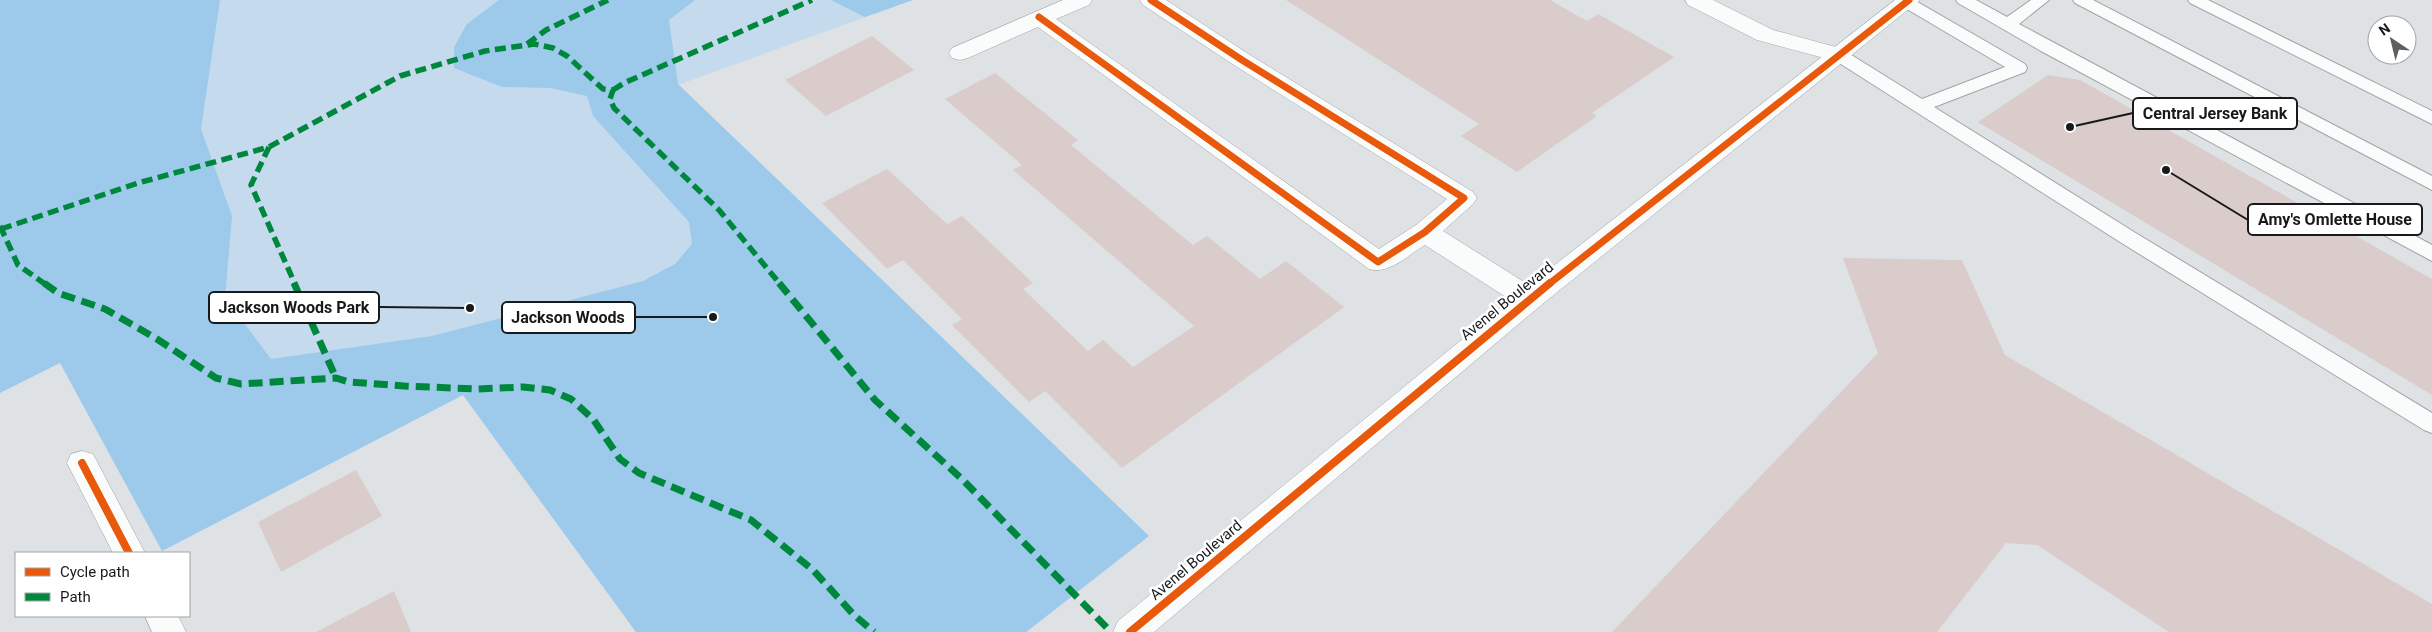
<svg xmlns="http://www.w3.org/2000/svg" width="2432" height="632" font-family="Roboto,sans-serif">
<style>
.green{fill:#c5dbed}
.forest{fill:#9dc9eb}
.building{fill:#d9cccb}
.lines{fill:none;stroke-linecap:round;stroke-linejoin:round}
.lane-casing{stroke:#a1a3a5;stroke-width:2}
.street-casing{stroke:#a1a3a5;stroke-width:1}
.secondary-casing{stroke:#a1a3a5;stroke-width:1}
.lane{fill:#fafbfb;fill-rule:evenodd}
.street{fill:#fafbfb;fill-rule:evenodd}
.secondary{fill:#fafbfb;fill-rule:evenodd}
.quiet-far1{stroke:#00873e;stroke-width:5.5;stroke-dasharray:11 5.5;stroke-linecap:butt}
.quiet{stroke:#00873e;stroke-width:7;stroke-dasharray:14 7;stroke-linecap:butt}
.cycleway-far1-casing{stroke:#fff;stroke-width:9}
.cycleway-casing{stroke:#fff;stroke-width:11}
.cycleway-far1{stroke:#e8590c;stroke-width:7}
.cycleway{stroke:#e8590c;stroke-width:8}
.labels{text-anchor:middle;stroke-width:5;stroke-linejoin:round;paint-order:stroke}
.street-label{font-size:15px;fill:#17191b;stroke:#fff}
.leader{fill:none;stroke:#17191b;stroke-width:2}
.callout-dot{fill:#17191b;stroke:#fff;stroke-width:2}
.callout{fill:#fff;stroke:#17191b;stroke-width:2}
.callout-label{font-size:16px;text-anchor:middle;font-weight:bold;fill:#17191b}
</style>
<rect width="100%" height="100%" fill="#dfe2e4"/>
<path class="green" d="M0 0H913L678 85 1149 536 1027 632H636L463 395 162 551Z"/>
<g class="forest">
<path d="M0 0H220L201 129 232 216 225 298 271 359 432 336 643 281 675 264 692 244 689 222 593 116 587 96 551 88 502 87 454 68V47L467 24 499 0H695L669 20 678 84 1149 536 1026 632H636L463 395 162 551 60 363 0 393Z"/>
<path d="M831 0H913L865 17Z"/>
</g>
<g class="building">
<path d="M1286 0H1550L1587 21 1598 14 1674 57 1592 113 1597 116 1517 172 1461 136 1479 124Z"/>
<path d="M872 36 914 70 826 116 785 80Z"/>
<path d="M995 73 1078 140 1071 145 1193 245 1207 236 1260 279 1286 261 1344 307 1122 468 1045 391 1029 402 952 325 962 319 903 260 887 269 822 203 887 169 947 224 962 216 1033 283 1023 289 1088 351 1103 340 1133 367 1194 326 1013 170 1022 165 945 99Z"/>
<path d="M2048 75 2080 80 2432 279V395L1978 122Z"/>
<path d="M1843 258 1962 260 2005 355 2432 604V632H2169L2037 545 2006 543 1937 632H1612L1878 353Z"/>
<path d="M356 470 382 516 281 572 258 522Z"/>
<path d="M394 591 411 632H316Z"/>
</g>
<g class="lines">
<defs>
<g id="lane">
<path d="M1899 0H1914L2025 64 2027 68 2025 72 1934 107 2134 232 2432 413V433L2424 430 2120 242 1833 59 1831 55 1833 51H1845L1922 99 2005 67 1900 5 1898 2Z"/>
<path d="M1956 0H1976L2007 17 2031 0H2049L2019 24 2432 245V261L2041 51 1958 3Z"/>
<path d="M2073 0H2093L2432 176V190L2075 3Z"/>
<path d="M2188 0H2208L2432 111V124L2190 3Z"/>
</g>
<g id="street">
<path d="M1063 0H1092L1089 5 1056 19 1379 249 1416 225 1447 199 1234 65 1143 5 1140 0H1166L1250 55 1473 192 1477 198 1473 204 1443 231 1540 292 1544 299 1540 306 1530 309 1520 306 1425 245C1408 255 1389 275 1369 269L1038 27 968 58 960 60 952 58 949 53 952 48Z"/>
<path d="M1685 0H1713L1773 30 1847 50 1850 55 1847 60 1839 62 1757 40 1688 5Z"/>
<path d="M82 451 93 454 145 553H113L67 463 71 454Z"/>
<path d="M145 616H178L186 632H152Z"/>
</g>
<path id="secondary" d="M1895 0H1920L1540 306 1154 632H1113L1118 621 1520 292Z"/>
</defs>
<use href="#lane" class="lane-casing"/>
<use href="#street" class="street-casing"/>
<use href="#secondary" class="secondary-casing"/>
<use href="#lane" class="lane"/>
<use href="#street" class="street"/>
<use href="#secondary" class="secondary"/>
<g class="quiet-far1">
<path d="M527 44 546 30 608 0"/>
<path d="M613 90 624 83 812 0"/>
<path d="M269 147 251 185 295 284"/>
<path d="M0 226 18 265 45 284"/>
<path d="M1 229 138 183 269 147 400 76 485 51 534 44 553 48 567 56 603 89 613 90 610 99 614 108 719 210 780 284"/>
</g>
<g class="quiet">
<path d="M44 283 58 293 105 309 157 339 216 378 241 384 336 378 349 382 404 386 478 389 523 387 550 390 571 399 593 419 620 459 639 473 751 520 813 570 854 615 874 632"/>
<path d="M294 283 336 378"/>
<path d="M779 283 875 400 963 480 1111 632"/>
</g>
<defs>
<g id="cycleway-far1">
<path d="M1039 17 1378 262 1425 232 1464 198 1242 60 1151 0"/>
<path d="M1549 284 1909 0"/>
</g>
<g id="cycleway">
<path d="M82 463 129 553"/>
<path d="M1130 632 1550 283"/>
</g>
</defs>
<use href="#cycleway-far1" class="cycleway-far1-casing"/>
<use href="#cycleway" class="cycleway-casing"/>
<use href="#cycleway-far1" class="cycleway-far1"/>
<use href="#cycleway" class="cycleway"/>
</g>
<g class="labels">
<g class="street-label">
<text transform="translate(1507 301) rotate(-39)" y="5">Avenel Boulevard</text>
<text transform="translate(1196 560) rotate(-40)" y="5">Avenel Boulevard</text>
</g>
</g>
<path class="leader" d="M2070 127L2133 113M2166 170L2248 220M470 308L379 307M713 317L635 317"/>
<g class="callout-dot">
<circle cx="2070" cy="127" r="5"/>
<circle cx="2166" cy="170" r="5"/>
<circle cx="470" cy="308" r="5"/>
<circle cx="713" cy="317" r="5"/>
</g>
<g class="callout">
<rect x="2133" y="98" width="164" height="31" rx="5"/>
<rect x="2248" y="204" width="174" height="31" rx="5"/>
<rect x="209" y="292" width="170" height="31" rx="5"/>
<rect x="502" y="302" width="133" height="31" rx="5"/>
</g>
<g class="callout-label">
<text x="2215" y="119">Central Jersey Bank</text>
<text x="2335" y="225">Amy's Omlette House</text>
<text x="294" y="313">Jackson Woods Park</text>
<text x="568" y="323">Jackson Woods</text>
</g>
<rect x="15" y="552" width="175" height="65" fill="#ffffff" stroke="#a2a3a4"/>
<rect x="25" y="568" width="25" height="8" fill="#e8590c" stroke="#a2a3a4"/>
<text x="60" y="577" font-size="15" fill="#17191b">Cycle path</text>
<rect x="25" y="593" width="25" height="8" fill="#00873e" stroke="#a2a3a4"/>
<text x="60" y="602" font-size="15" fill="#17191b">Path</text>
<g transform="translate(2392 40) rotate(325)"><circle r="24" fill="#ffffff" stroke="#a2a3a4"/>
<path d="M0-4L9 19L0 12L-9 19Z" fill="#5d5f61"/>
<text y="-8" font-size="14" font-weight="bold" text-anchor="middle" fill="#17191b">N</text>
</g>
</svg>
